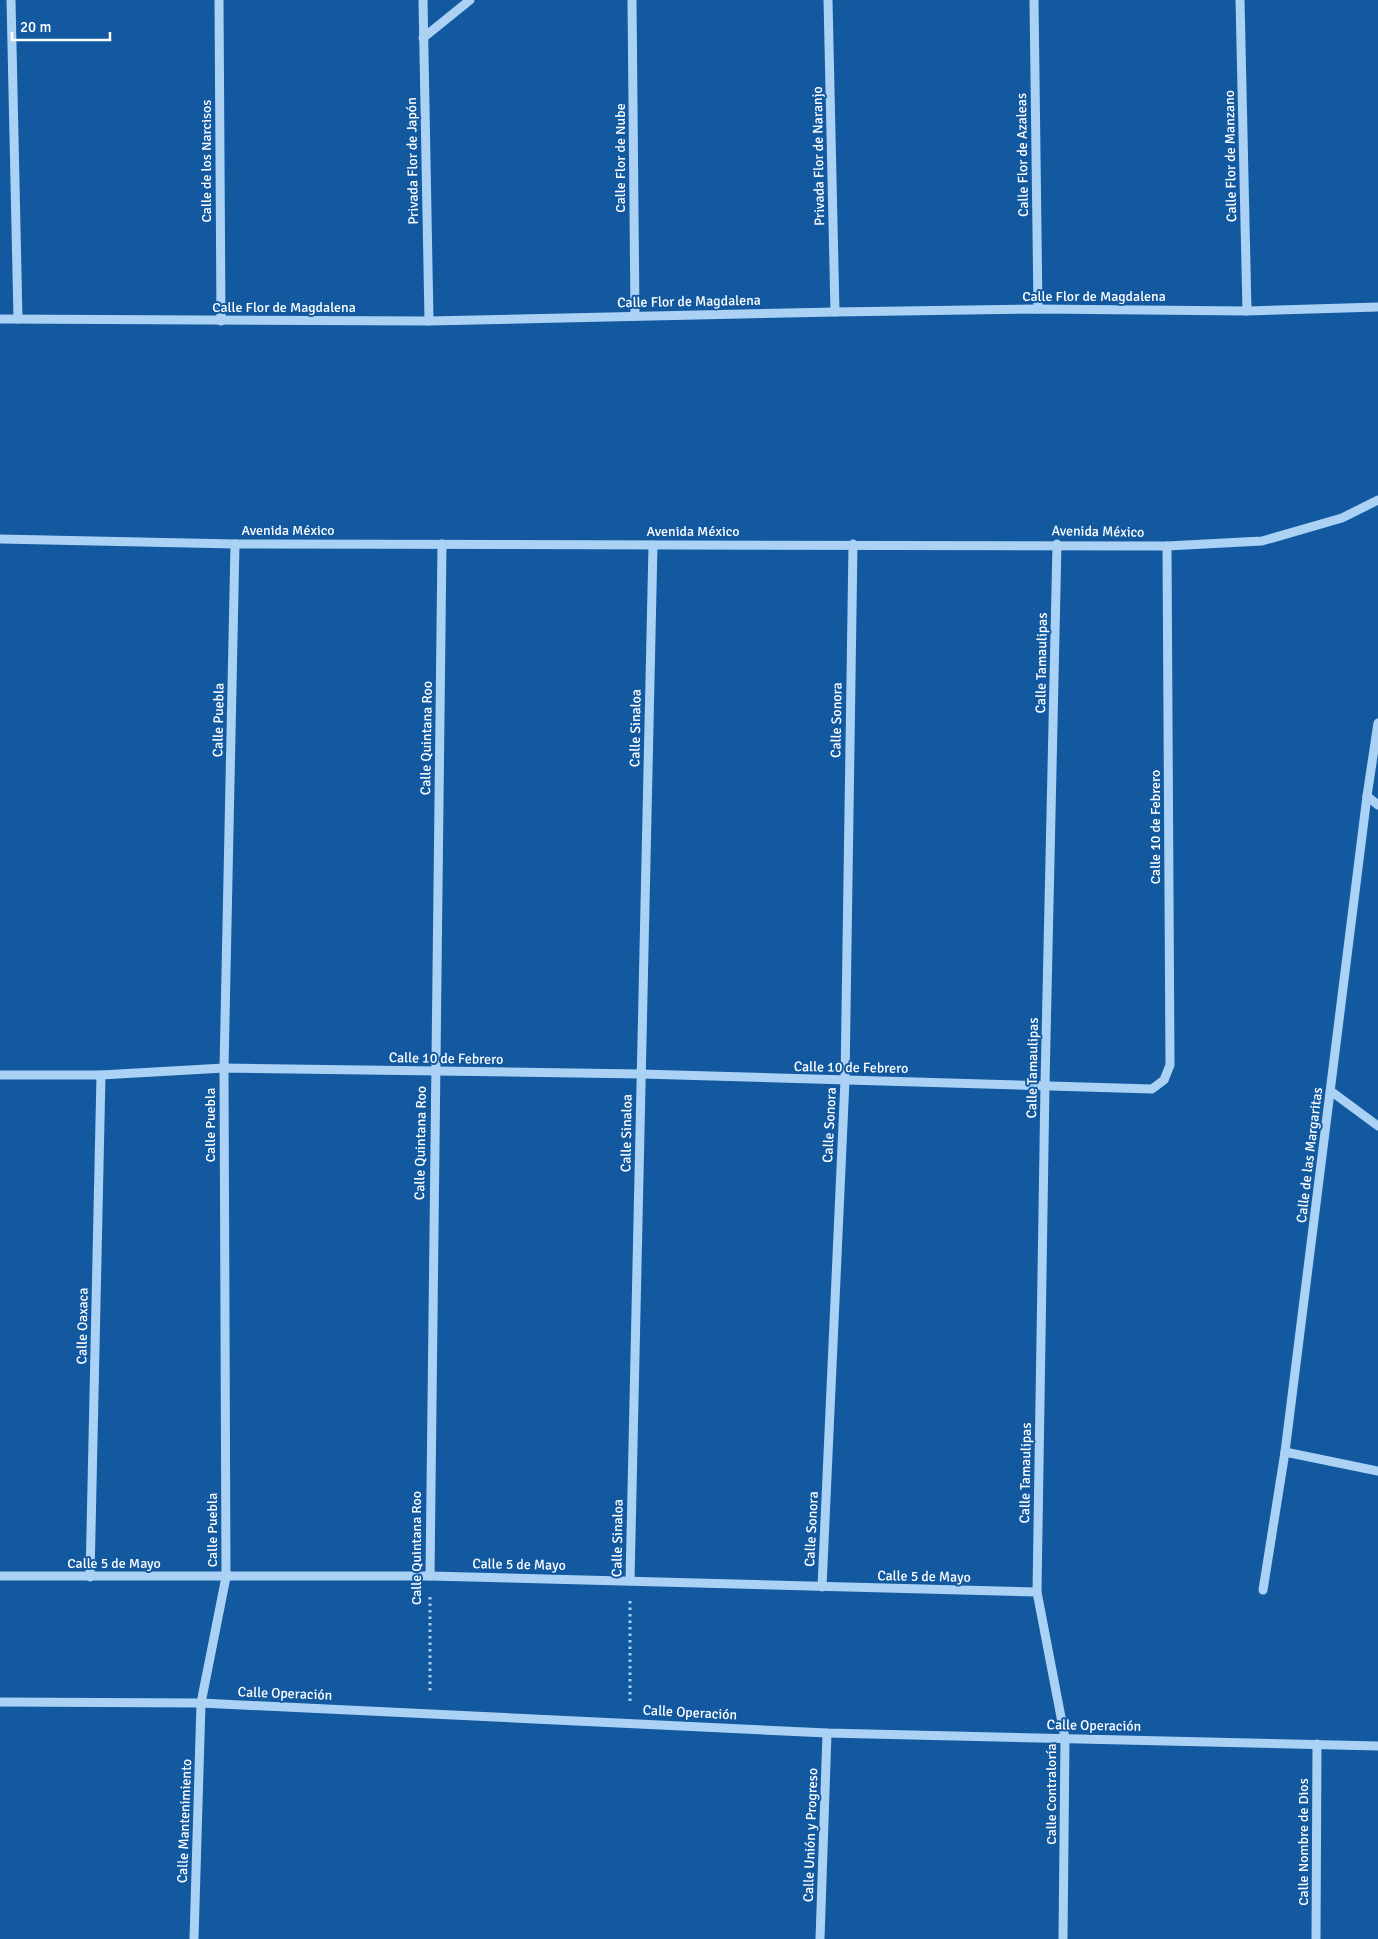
<svg xmlns="http://www.w3.org/2000/svg" width="1378" height="1939" font-family="Signika,sans-serif">
<style>
.lines{fill:none;stroke-linecap:round;stroke-linejoin:round}
.path{stroke:#abd1f5;stroke-width:3;stroke-dasharray:2.5 4;stroke-linecap:butt}
.minor{stroke:#abd1f5;stroke-width:9}
.labels{text-anchor:middle;stroke-width:4;stroke-linejoin:round;paint-order:stroke}
.street-label{font-size:14px;fill:#fff;stroke:#1259a0}
</style>
<rect width="100%" height="100%" fill="#1259a0"/>
<g class="lines">
<g class="path">
<path d="M430 1597V1693"/>
<path d="M630 1601V1702"/>
</g>
<g class="minor">
<path d="M11 0 18 319"/>
<path d="M219 0 221 321"/>
<path d="M423 0 429 321"/>
<path d="M632 0 635 316"/>
<path d="M828 0 835 312"/>
<path d="M1034 0 1038 309"/>
<path d="M1240 0 1247 311"/>
<path d="M423 38 470 0"/>
<path d="M0 319 429 321 835 312 1038 309 1247 311 1378 307"/>
<path d="M0 539 235 544 1167 546 1262 541 1342 518 1378 500"/>
<path d="M1057 544 1045 1084 1037 1592 1065 1738 1063 1939"/>
<path d="M1367 796 1378 805"/>
<path d="M0 1075H101L224 1068 641 1074 1152 1089 1164 1080 1170 1065 1167 546"/>
<path d="M1332 1092 1378 1126"/>
<path d="M1285 1452 1378 1471"/>
<path d="M0 1576H430L1037 1592"/>
<path d="M430 1576 442 544"/>
<path d="M90 1577 101 1075"/>
<path d="M630 1581 653 545"/>
<path d="M822 1587 845 1080 853 544"/>
<path d="M1263 1590 1285 1452 1367 796 1378 723"/>
<path d="M0 1702 201 1703 827 1733 1378 1746"/>
<path d="M194 1939 201 1703 226 1577 224 1068 235 544"/>
<path d="M820 1939 827 1733"/>
<path d="M1316 1939 1317 1744"/>
</g>
</g>
<g class="labels">
<g class="street-label">
<text transform="translate(1022 155) rotate(-91)" y="5">Calle Flor de Azaleas</text>
<text transform="translate(818 156) rotate(-91)" y="5">Privada Flor de Naranjo</text>
<text transform="translate(1230 156) rotate(-91)" y="5">Calle Flor de Manzano</text>
<text transform="translate(620 158) rotate(-90)" y="5">Calle Flor de Nube</text>
<text transform="translate(206 161) rotate(-90)" y="5">Calle de los Narcisos</text>
<text transform="translate(412 161) rotate(-91)" y="5">Privada Flor de Japón</text>
<text x="1094" y="301">Calle Flor de Magdalena</text>
<text transform="translate(689 301) rotate(-1)" y="5">Calle Flor de Magdalena</text>
<text x="284" y="312">Calle Flor de Magdalena</text>
<text x="288" y="535">Avenida México</text>
<text x="693" y="536">Avenida México</text>
<text transform="translate(1098 531) rotate(1)" y="5">Avenida México</text>
<text transform="translate(1041 663) rotate(-89)" y="5">Calle Tamaulipas</text>
<text transform="translate(218 720) rotate(-89)" y="5">Calle Puebla</text>
<text transform="translate(836 720) rotate(-89)" y="5">Calle Sonora</text>
<text transform="translate(635 728) rotate(-89)" y="5">Calle Sinaloa</text>
<text transform="translate(426 738) rotate(-89)" y="5">Calle Quintana Roo</text>
<text transform="translate(1155 827) rotate(-90)" y="5">Calle 10 de Febrero</text>
<text transform="translate(446 1058) rotate(1)" y="5">Calle 10 de Febrero</text>
<text transform="translate(851 1067) rotate(1)" y="5">Calle 10 de Febrero</text>
<text transform="translate(1032 1068) rotate(-89)" y="5">Calle Tamaulipas</text>
<text transform="translate(210 1125) rotate(-90)" y="5">Calle Puebla</text>
<text transform="translate(829 1125) rotate(-87)" y="5">Calle Sonora</text>
<text transform="translate(626 1133) rotate(-89)" y="5">Calle Sinaloa</text>
<text transform="translate(420 1143) rotate(-89)" y="5">Calle Quintana Roo</text>
<text transform="translate(1309 1155) rotate(-83)" y="5">Calle de las Margaritas</text>
<text transform="translate(82 1326) rotate(-89)" y="5">Calle Oaxaca</text>
<text transform="translate(1025 1473) rotate(-89)" y="5">Calle Tamaulipas</text>
<text transform="translate(811 1529) rotate(-87)" y="5">Calle Sonora</text>
<text transform="translate(212 1530) rotate(-90)" y="5">Calle Puebla</text>
<text transform="translate(617 1538) rotate(-89)" y="5">Calle Sinaloa</text>
<text transform="translate(416 1548) rotate(-90)" y="5">Calle Quintana Roo</text>
<text x="114" y="1568">Calle 5 de Mayo</text>
<text transform="translate(519 1564) rotate(1)" y="5">Calle 5 de Mayo</text>
<text transform="translate(924 1576) rotate(1)" y="5">Calle 5 de Mayo</text>
<text transform="translate(285 1693) rotate(2)" y="5">Calle Operación</text>
<text transform="translate(690 1712) rotate(3)" y="5">Calle Operación</text>
<text transform="translate(1094 1725) rotate(1)" y="5">Calle Operación</text>
<text transform="translate(1051 1794) rotate(-90)" y="5">Calle Contraloría</text>
<text transform="translate(184 1821) rotate(-88)" y="5">Calle Mantenimiento</text>
<text transform="translate(810 1835) rotate(-88)" y="5">Calle Unión y Progreso</text>
<text transform="translate(1303 1842) rotate(-90)" y="5">Calle Nombre de Dios</text>
</g>
</g>
<path d="M12 32v8h98v-8" fill="none" stroke="#ffffff" stroke-width="2.5"/>
<text x="20" y="32" font-size="15" fill="#ffffff" stroke="#1259a0" stroke-width="4" paint-order="stroke">20 m</text>
</svg>
